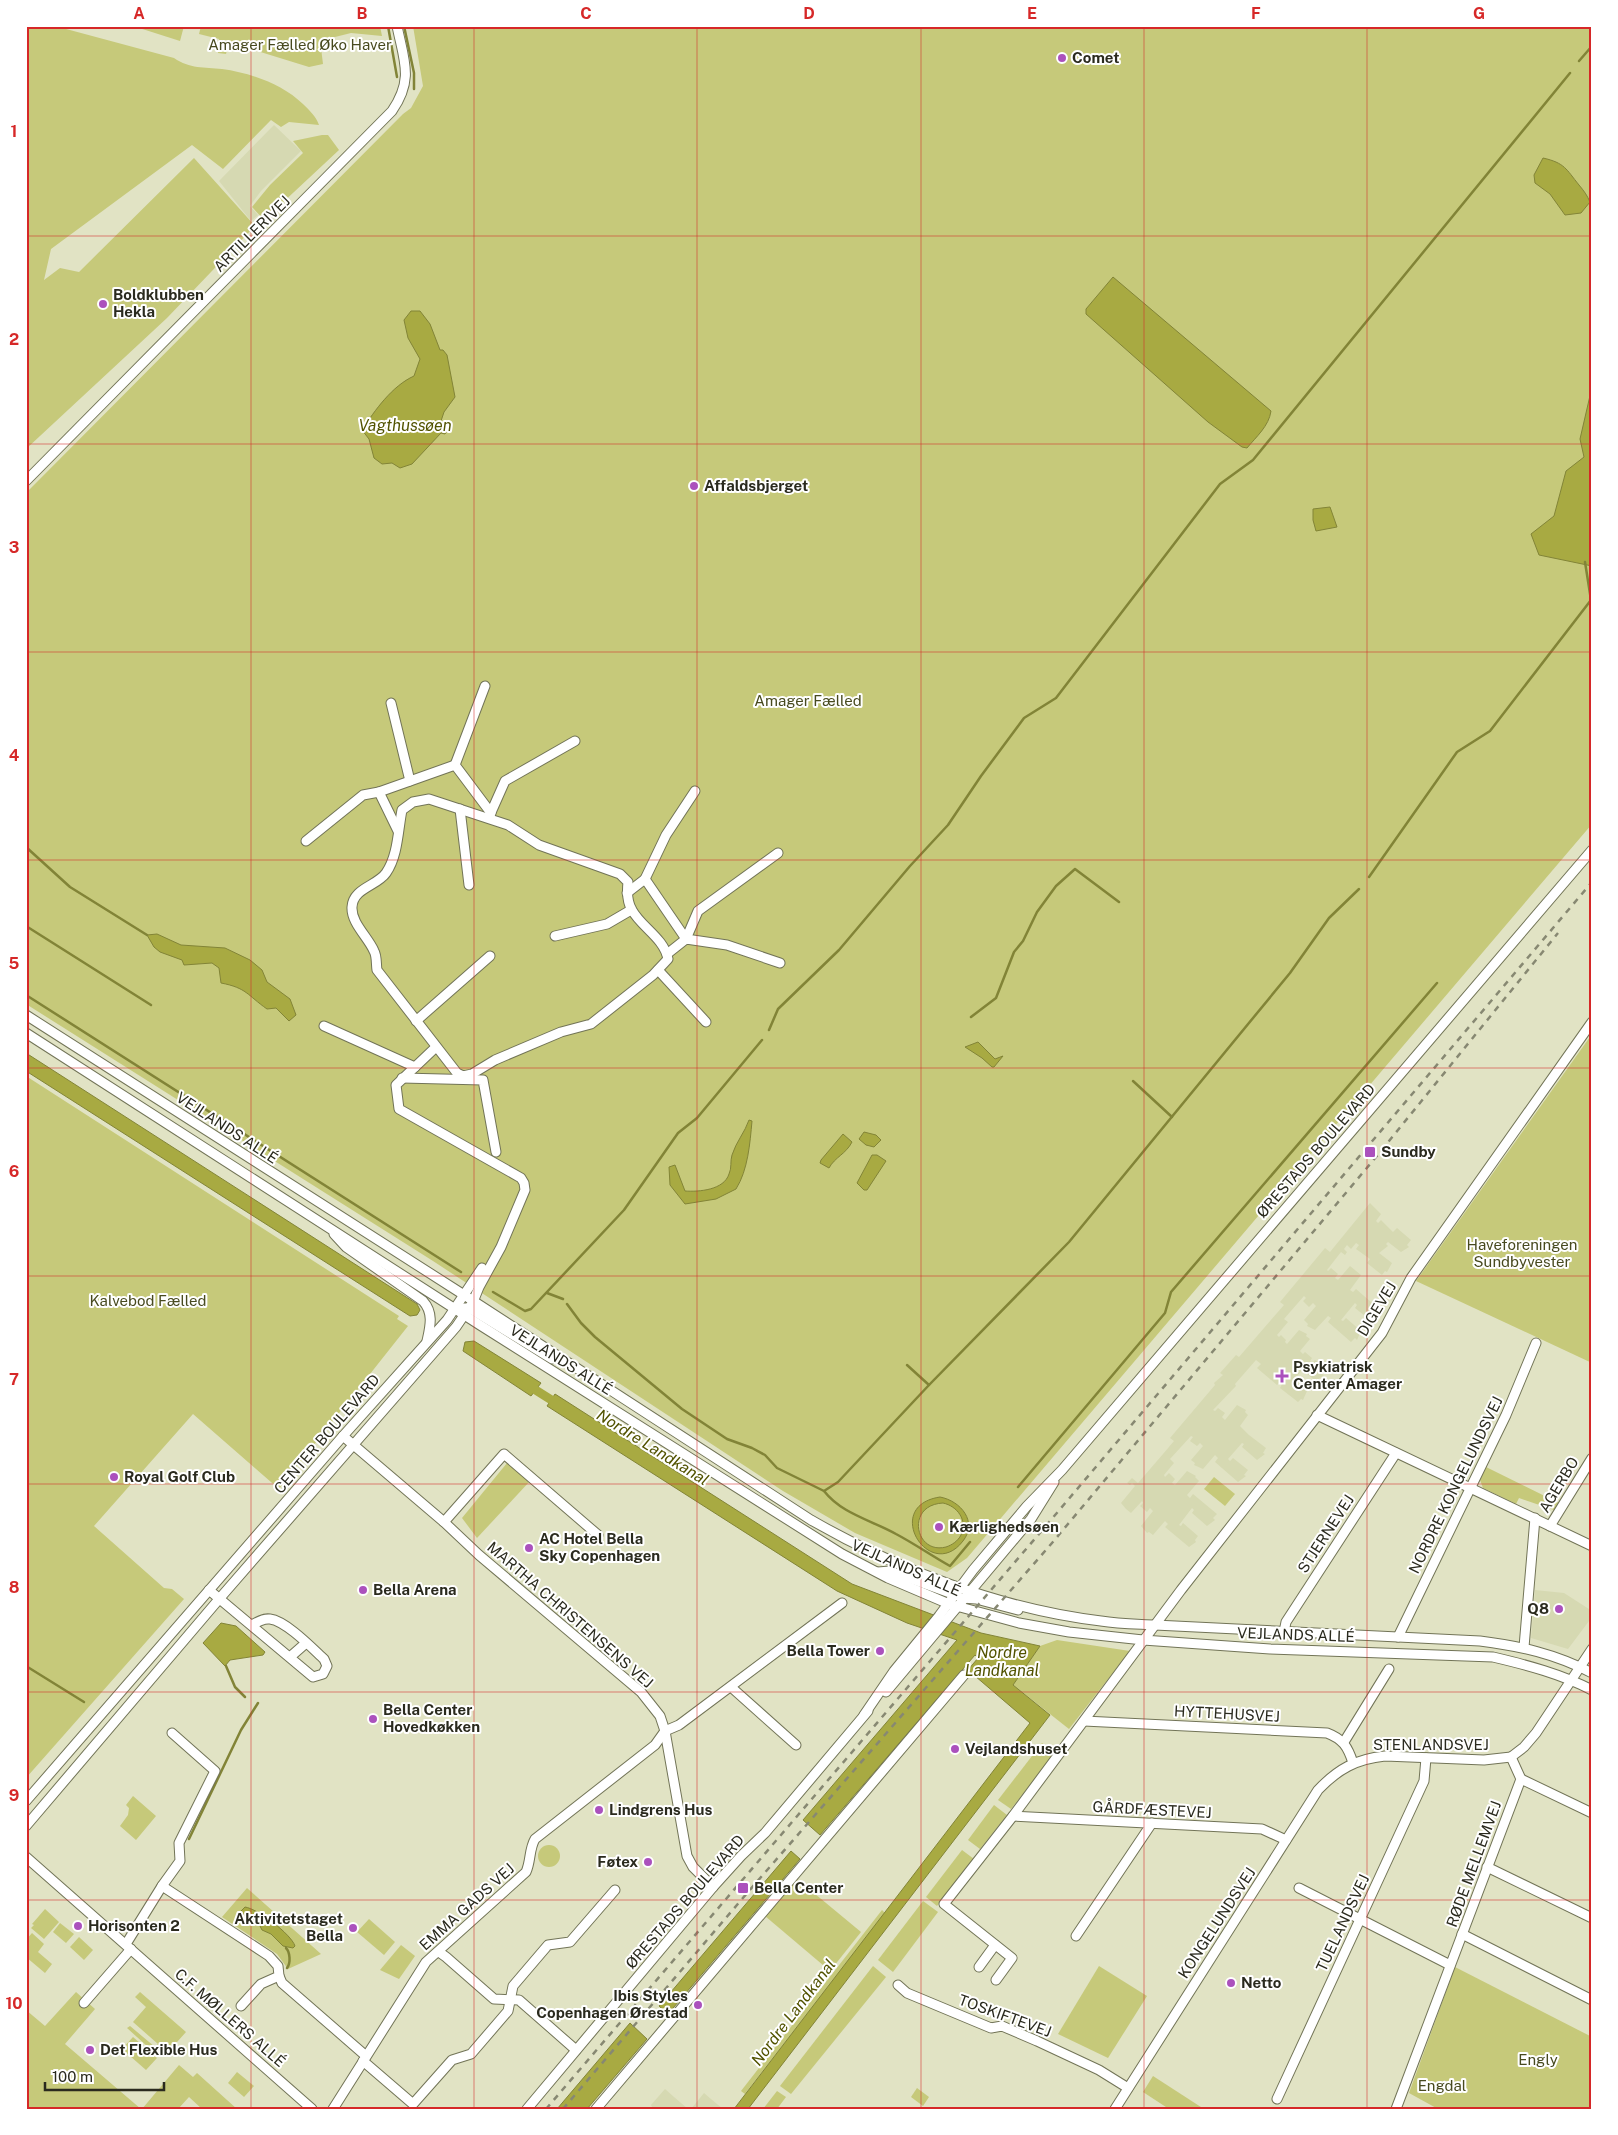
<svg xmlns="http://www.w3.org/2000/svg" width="1618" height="2135" font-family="'Public Sans',sans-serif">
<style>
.built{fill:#d6d9b2}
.green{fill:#c6c97a}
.water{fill:#a8aa42;stroke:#828437;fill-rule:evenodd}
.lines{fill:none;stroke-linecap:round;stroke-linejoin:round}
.stream{stroke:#828437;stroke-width:2.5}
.canal{stroke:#a8aa42;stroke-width:9}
.minor-casing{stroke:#727457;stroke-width:11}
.minor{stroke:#fff;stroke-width:9}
.rail{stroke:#878872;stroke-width:2.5;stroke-dasharray:6 6;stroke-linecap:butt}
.grid{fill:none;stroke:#d62828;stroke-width:1;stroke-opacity:0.55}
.poi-dot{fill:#ab51bd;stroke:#fff;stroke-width:2}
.labels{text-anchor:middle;stroke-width:4;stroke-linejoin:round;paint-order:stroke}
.park-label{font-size:15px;fill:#484a1f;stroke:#fff}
.poi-label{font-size:15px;font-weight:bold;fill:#2a2a1e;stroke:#fff;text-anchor:start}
.street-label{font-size:15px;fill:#2a2a1e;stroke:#fff}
.water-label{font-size:16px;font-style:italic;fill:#525300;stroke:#fff}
.neatline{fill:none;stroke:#d62828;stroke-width:2}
.grid-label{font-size:16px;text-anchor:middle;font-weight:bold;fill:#d62828}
</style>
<rect width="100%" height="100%" fill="#e1e3c4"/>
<g class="built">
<path d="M274 125 301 151 261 191 250 206 258 215 251 221 219 181Z"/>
<path d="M1370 1203 1381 1214 1376 1221 1378 1223 1381 1220 1393 1232 1397 1228 1411 1240 1407 1245 1409 1247 1401 1252 1388 1242 1386 1244 1388 1246 1379 1253 1392 1263 1387 1272 1385 1271 1382 1275 1367 1263 1370 1259 1356 1249 1359 1245 1356 1243 1351 1249 1347 1245 1344 1249 1347 1252 1345 1255 1341 1252 1327 1270 1328 1271 1331 1268 1338 1274 1335 1278 1338 1280 1350 1266 1361 1275 1350 1290 1353 1292 1356 1289 1379 1309 1376 1313 1378 1315 1370 1320 1355 1308 1357 1305 1355 1303 1341 1320 1343 1321 1346 1318 1361 1331 1357 1340 1355 1338 1351 1342 1328 1322 1331 1318 1328 1316 1315 1330 1307 1326 1308 1324 1304 1320 1316 1306 1313 1303 1309 1307 1303 1301 1306 1298 1304 1296 1284 1319 1288 1322 1277 1335 1279 1337 1281 1335 1286 1340 1285 1342 1287 1344 1299 1330 1307 1334 1306 1336 1310 1339 1300 1351 1303 1354 1305 1352 1312 1358 1310 1361 1312 1363 1315 1360 1326 1369 1322 1374 1324 1375 1316 1381 1302 1370 1294 1380 1307 1391 1303 1400 1301 1399 1298 1402 1280 1388 1282 1384 1280 1382 1277 1385 1257 1368 1261 1364 1256 1360 1235 1384 1236 1386 1213 1410 1215 1411 1218 1408 1225 1413 1222 1417 1225 1420 1237 1405 1246 1410 1245 1412 1248 1415 1240 1426 1249 1435 1266 1448 1263 1453 1265 1454 1257 1460 1242 1447 1244 1444 1242 1443 1228 1459 1230 1461 1233 1458 1248 1470 1244 1475 1246 1476 1238 1482 1215 1462 1218 1458 1215 1455 1203 1469 1194 1465 1195 1463 1191 1460 1203 1446 1200 1443 1197 1446 1190 1441 1193 1437 1191 1436 1170 1459 1174 1463 1164 1475 1165 1477 1169 1473 1175 1479 1172 1483 1175 1485 1187 1471 1196 1476 1195 1477 1199 1481 1187 1495 1190 1498 1193 1494 1217 1514 1213 1518 1215 1520 1207 1526 1192 1513 1194 1510 1192 1508 1179 1525 1181 1526 1183 1523 1198 1536 1195 1540 1196 1542 1189 1547 1165 1527 1168 1524 1165 1521 1153 1535 1149 1532 1147 1533 1141 1526 1153 1511 1150 1508 1147 1512 1140 1506 1143 1503 1142 1501 1131 1513 1126 1509 1121 1503 1135 1486 1132 1483 1130 1485 1127 1483 1132 1478 1138 1483 1163 1454 1174 1441 1170 1438 1215 1385 1214 1383 1223 1375 1220 1373 1236 1355 1239 1357 1277 1313 1284 1305 1280 1302 1325 1248 1330 1252Z"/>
<path d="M1535 1590 1564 1593 1592 1611V1617L1568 1649 1531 1638Z"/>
<path d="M665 2089 674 2097 688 2109H653L651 2105Z"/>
<path d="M704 2093 711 2099 723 2109H691Z"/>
</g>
<g class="green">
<path d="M26 26H55L174 58C190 69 204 67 222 69 251 73 282 84 303 104 309 110 316 116 319 125L289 122 281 127 271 120 223 169 192 145 51 249 44 280 60 268 79 272 194 158 255 226 167 318 26 449Z"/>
<path d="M133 26H184L180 41Z"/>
<path d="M201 26H380L382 36 351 33 323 40 321 48 323 64 309 67 238 45 228 46 226 54 218 53 219 39 199 34Z"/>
<path d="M413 26H1592V824L967 1558 947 1572 855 1533 783 1491 433 1261 26 1004V493L403 114 411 108 423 86Z"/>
<path d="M322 135H328L339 150 264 220 252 207 270 185 303 153 293 141Z"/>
<path d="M1592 1034V1363L1416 1281Z"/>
<path d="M26 1076 399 1316 397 1319 408 1326 279 1489 193 1414 94 1526 164 1588 172 1589 184 1599 26 1778Z"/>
<path d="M507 1463 512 1464 530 1481 477 1538 462 1518Z"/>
<path d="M1486 1467 1559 1503 1554 1510 1519 1498 1516 1504 1483 1488 1480 1480Z"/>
<path d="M1214 1477 1235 1494 1225 1506 1204 1489Z"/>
<path d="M1057 1640 1130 1651 1069 1729 1013 1685 1040 1646Z"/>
<path d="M1042 1743 1055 1753 1011 1809 998 1800Z"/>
<path d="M133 1796 156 1816 136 1840 120 1826 128 1815 129 1808 126 1805Z"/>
<path d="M994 1805 1007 1815 980 1849 968 1840Z"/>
<circle cx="549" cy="1856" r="11"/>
<path d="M962 1850 974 1859 937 1906 926 1897Z"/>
<path d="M797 1879 861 1932 830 1971 765 1916Z"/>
<path d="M247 1888 321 1954 288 1969 277 1954 222 1917Z"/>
<path d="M923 1901 938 1912 893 1972 878 1960Z"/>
<path d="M45 1909 59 1922 44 1939 31 1928 34 1925 32 1924Z"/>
<path d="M882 1910 885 1913 745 2094 741 2091Z"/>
<path d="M369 1919 395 1942 384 1955 357 1932Z"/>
<path d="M60 1923 74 1934 66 1943 53 1932Z"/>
<path d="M32 1933 44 1944 38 1952 52 1964 45 1973 26 1957V1940Z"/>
<path d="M79 1937 93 1950 84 1960 70 1947Z"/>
<path d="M401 1945 415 1956 399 1979 380 1970Z"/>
<path d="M873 1966 886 1977 791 2094 780 2086Z"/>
<path d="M1099 1966 1147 1996 1108 2058 1058 2034Z"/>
<path d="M1455 1967 1592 2037V2109H1438L1409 2093Z"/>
<path d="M76 1992 95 2009 65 2044 141 2109H26V2010L45 2026Z"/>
<path d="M140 1992 186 2032 169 2051 165 2048 158 2056 127 2028 130 2026 155 2047 158 2044 133 2022 146 2007 135 1997Z"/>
<path d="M133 2037 157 2058 146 2070 122 2049Z"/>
<path d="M179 2065 193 2077 197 2073 237 2109H202L189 2097 178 2109H142Z"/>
<path d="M237 2072 254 2086 244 2097 228 2083Z"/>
<path d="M1153 2076 1204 2109H1169L1143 2092Z"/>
<path d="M917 2088 929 2097 923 2106 911 2097Z"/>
<path d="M777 2091 786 2097 777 2109H763Z"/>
</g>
<g class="water">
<path d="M1543 158C1565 163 1566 169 1579 185 1584 191 1587 195 1590 202L1581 213 1565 215 1550 194 1535 183 1534 175Z"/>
<path d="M1113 277 1271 411C1269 426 1256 437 1247 448L1242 447 1208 422 1086 314V309Z"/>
<path d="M411 311H420L430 324 440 350H443L447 355 455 397 444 412 441 421 447 431 445 434 441 433 412 464 400 468 392 463 382 464 374 458 369 439 362 430C375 410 392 386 414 376L420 359 408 338 404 320Z"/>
<path d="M1592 387V566L1539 555 1531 534 1554 516 1566 471 1584 457 1580 439Z"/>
<path d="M1330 507 1337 527 1316 531 1313 520V509Z"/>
<path d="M157 934 181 945 225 948 250 960 262 970 267 982 290 999 296 1015 289 1021 276 1008 267 1009C247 995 247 988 221 983L219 968 212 963 184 965 182 960 160 952 154 947 147 935Z"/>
<path d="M978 1042 995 1059 1003 1056 994 1067H992L982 1058 965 1047Z"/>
<path d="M26 1053 417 1304 420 1310 417 1315 410 1316 26 1071Z"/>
<path d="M749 1120 752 1121C750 1143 748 1170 736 1189L716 1199 685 1204 670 1185 669 1167 675 1165 685 1191C699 1192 724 1190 729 1174 732 1168 730 1161 732 1155 736 1142 745 1132 749 1120Z"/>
<path d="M864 1132 876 1135 881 1140 874 1147 866 1145 859 1139Z"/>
<path d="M843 1134 852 1142C846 1154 835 1157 829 1168L820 1163 821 1160Z"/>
<path d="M872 1155H877L886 1161 867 1190H864L857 1183Z"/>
<path d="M474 1341 541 1383 531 1396 463 1351 465 1342Z"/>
<path d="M555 1394 852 1584 981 1633 1040 1646 1013 1685 1050 1715 748 2109H734L1030 1723 968 1670 978 1658 975 1655 820 1835 803 1820 957 1640 907 1623 837 1591 547 1406Z"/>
<path d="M940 1497C961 1501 978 1522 963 1541 930 1584 881 1506 940 1497ZM943 1503C957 1506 968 1520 961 1535 958 1541 952 1545 946 1547 915 1555 905 1505 943 1503Z"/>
<path d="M221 1623 236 1626 265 1652 263 1655 230 1660 225 1666 203 1643Z"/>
<path d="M791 1851 800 1859 668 2014 659 2006Z"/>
<path d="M245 1907C258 1909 291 1934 295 1946L293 1948 283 1946 271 1934 262 1930 258 1922 246 1917 241 1911Z"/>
<path d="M630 2023 647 2039 587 2109H557Z"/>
</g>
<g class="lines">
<g class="stream">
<path d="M388 26 397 77"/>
<path d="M404 26 414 73V89"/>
<path d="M1579 61 1592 46"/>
<path d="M26 847 70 887 147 935"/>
<path d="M1369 877 1457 752 1490 731 1591 600 1585 562"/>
<path d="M26 926 151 1005"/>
<path d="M26 995 461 1272"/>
<path d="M971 1017 996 998 1014 952 1023 941 1037 912 1056 886 1075 869 1119 902"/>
<path d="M769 1030 778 1009 839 950 910 866 948 825 981 776 1024 718 1056 698 1220 484 1253 460 1570 73"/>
<path d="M1133 1081 1172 1117"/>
<path d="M493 1292 525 1311 531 1309 624 1210 678 1133 697 1118 762 1040"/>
<path d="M547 1293 563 1299"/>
<path d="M567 1304 581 1323 595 1337 682 1409 727 1439 752 1448 765 1455 777 1468 824 1491 838 1482 929 1385 1069 1242 1290 973 1329 918 1359 889"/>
<path d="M907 1365 929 1385"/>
<path d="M1018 1487 1165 1313 1171 1292 1437 983"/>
<path d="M824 1491C842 1514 871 1520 896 1534 915 1544 932 1556 950 1566L970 1542"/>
<path d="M26 1666 84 1702"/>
<path d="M226 1666 235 1687 245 1697"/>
<path d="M189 1839 241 1730 258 1703"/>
<path d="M286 1948C290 1952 291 1963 287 1968"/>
</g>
<path class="canal" d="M526 1384 561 1406"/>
<defs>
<g id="minor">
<path d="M26 481 392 111C414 79 404 61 397 26"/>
<path d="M485 686 455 765 491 813"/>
<path d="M391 703 410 781"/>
<path d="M429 799 508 825 539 845 620 874 628 882C627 891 627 902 632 910 641 927 664 938 668 959L653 975 591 1024 561 1032 495 1060 472 1074 463 1076 457 1073 377 970C376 964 377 956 374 951 368 937 351 923 352 907 353 888 377 886 386 873 398 856 398 830 402 810L413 802Z"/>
<path d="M460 809 469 885"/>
<path d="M489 817 505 781 575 741"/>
<path d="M398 831 379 792 455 765"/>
<path d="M306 841 363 795 379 792"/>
<path d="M645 879 686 939"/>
<path d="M627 893 645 879 666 835 695 791"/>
<path d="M555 936 607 924 631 910"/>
<path d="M686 939 698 911 778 853"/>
<path d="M667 954 686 939 727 945 780 963"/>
<path d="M658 970 706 1022"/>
<path d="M26 1015 464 1295 811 1520C898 1570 1001 1609 1101 1621 1119 1624 1137 1624 1155 1625L1480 1641C1520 1646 1556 1654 1592 1673"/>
<path d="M416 1021 490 956"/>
<path d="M324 1026 415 1067"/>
<path d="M26 1033 480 1325 842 1554 888 1578 949 1604 1019 1623 1069 1632 1143 1640 1270 1649 1493 1657C1527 1665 1561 1674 1592 1690"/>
<path d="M402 1078 483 1080 496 1152"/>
<path d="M334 1234 346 1247 423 1301C434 1313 430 1327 427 1341"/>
<path d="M464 1308H469L552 1359"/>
<path d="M1317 1415 1592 1546"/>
<path d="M343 1436 444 1522 479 1555 641 1692 660 1716 665 1731 687 1856 693 1867 713 1887"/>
<path d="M444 1522 504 1454 598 1535"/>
<path d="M1550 1526 1592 1458"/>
<path d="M878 1572 890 1571 958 1596"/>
<path d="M209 1590 313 1677 323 1674 327 1666 324 1659C312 1648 286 1621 270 1619 263 1618 257 1622 252 1625"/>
<path d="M962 1598 976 1599 1018 1610"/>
<path d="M1284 1632 1286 1622 1396 1453"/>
<path d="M1398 1637 1506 1415 1536 1343"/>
<path d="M1524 1647 1535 1518"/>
<path d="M290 1657 306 1643"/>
<path d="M731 1687 796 1745"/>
<path d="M886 1692 1031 1519 1054 1482"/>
<path d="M864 1715 894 1671 939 1616 973 1570 1027 1506 1062 1470 1592 850"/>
<path d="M1084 1721 1327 1733C1343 1739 1348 1747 1353 1763"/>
<path d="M1344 1742 1389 1669"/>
<path d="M1511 1757 1524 1747 1536 1733 1592 1649"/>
<path d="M1521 1779 1592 1813"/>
<path d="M26 1801 343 1436 447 1320 482 1268"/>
<path d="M1013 1816 1262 1829 1286 1840"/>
<path d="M26 1826 220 1598 456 1327 473 1302 479 1287 501 1247 525 1190 524 1183 521 1178 399 1109 396 1085 436 1047"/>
<path d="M26 1857 312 2109"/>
<path d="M1487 1867 1592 1918"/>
<path d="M162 1886 269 1956 278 1966 279 1976 261 1984 241 2006"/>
<path d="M1299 1888 1450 1965"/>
<path d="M1462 1934 1592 2000"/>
<path d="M1076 1936 1152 1823"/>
<path d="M126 1944 162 1886 180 1861 179 1843 215 1771 172 1733"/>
<path d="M439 1952 446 1957 494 1999 519 2000 576 2050"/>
<path d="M979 1967 995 1945"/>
<path d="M279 1976 282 1983 366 2056"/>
<path d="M996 1980 1012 1958 944 1904 1013 1816 1181 1590 1382 1333 1411 1278 1592 1022"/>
<path d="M898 1985 907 1993 991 2028 1002 2026 1037 2041 1099 2070 1128 2088"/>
<path d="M84 2003 131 1949"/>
<path d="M363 2061 413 2104 452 2060 471 2054 508 2011 513 1986 548 1945 570 1942 615 1890"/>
<path d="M1277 2099 1424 1781 1426 1758"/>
<path d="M333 2109 426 1962 526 1872C531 1861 529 1849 535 1839L655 1745 665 1731 679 1725 842 1603"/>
<path d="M527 2109 713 1887 741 1856 765 1833 868 1711"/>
<path d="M596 2109 964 1675"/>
<path d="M1115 2109 1318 1790C1338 1769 1356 1759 1385 1756L1484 1760 1511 1757"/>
<path d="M1396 2109 1521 1779 1511 1757"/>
</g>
</defs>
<use href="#minor" class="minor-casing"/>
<use href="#minor" class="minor"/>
<g class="rail">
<path d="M546 2109 1039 1534 1592 882"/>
<path d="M563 2109 748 1892 1052 1543 1376 1157 1558 933"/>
</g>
</g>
<path class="grid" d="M251 26V2109M474 26V2109M697 26V2109M921 26V2109M1144 26V2109M1367 26V2109M26 236H1592M26 444H1592M26 652H1592M26 860H1592M26 1068H1592M26 1276H1592M26 1484H1592M26 1692H1592M26 1900H1592"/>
<g class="poi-dot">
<circle cx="1062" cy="58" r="5"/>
<circle cx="103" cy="304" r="5"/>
<circle cx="694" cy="486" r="5"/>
<rect x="1364" y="1146" width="12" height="12" rx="2.5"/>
<path d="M1279.5 1368.5h5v5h5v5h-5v5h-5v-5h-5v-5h5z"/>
<circle cx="114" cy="1477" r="5"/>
<circle cx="939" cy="1527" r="5"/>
<circle cx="529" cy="1548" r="5"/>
<circle cx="363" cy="1590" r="5"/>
<circle cx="1559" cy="1609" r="5"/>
<circle cx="880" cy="1651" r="5"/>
<circle cx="373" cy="1719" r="5"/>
<circle cx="955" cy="1749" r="5"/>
<circle cx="599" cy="1810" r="5"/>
<circle cx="648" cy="1862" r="5"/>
<rect x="737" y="1882" width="12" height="12" rx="2.5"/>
<circle cx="78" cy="1926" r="5"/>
<circle cx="353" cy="1928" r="5"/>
<circle cx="1231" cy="1983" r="5"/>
<circle cx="698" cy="2005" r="5"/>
<circle cx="90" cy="2050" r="5"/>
</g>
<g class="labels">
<g class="park-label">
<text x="300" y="50">Amager Fælled Øko Haver</text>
<text x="808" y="706">Amager Fælled</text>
<text x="1522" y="1250">Haveforeningen<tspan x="1522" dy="17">Sundbyvester</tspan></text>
<text x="148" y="1306">Kalvebod Fælled</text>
<text x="1538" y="2065">Engly</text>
<text x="1442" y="2091">Engdal</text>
</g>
<g class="poi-label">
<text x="1072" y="63">Comet</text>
<text x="113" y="300">Boldklubben<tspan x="113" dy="17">Hekla</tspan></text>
<text x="704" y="491">Affaldsbjerget</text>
<text x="1381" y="1157">Sundby</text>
<text x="1293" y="1372">Psykiatrisk<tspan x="1293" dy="17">Center Amager</tspan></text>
<text x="124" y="1482">Royal Golf Club</text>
<text x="949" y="1532">Kærlighedsøen</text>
<text x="539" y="1544">AC Hotel Bella<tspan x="539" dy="17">Sky Copenhagen</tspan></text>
<text x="373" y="1595">Bella Arena</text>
<text x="1549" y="1614" text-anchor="end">Q8</text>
<text x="870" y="1656" text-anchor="end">Bella Tower</text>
<text x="383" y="1715">Bella Center<tspan x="383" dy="17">Hovedkøkken</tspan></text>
<text x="965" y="1754">Vejlandshuset</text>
<text x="609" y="1815">Lindgrens Hus</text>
<text x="638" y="1867" text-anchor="end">Føtex</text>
<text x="754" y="1893">Bella Center</text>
<text x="343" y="1924" text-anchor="end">Aktivitetstaget<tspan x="343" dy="17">Bella</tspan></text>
<text x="88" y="1931">Horisonten 2</text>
<text x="1241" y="1988">Netto</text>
<text x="688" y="2001" text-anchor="end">Ibis Styles<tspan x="688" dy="17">Copenhagen Ørestad</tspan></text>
<text x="100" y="2055">Det Flexible Hus</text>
</g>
<g class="street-label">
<text transform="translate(252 234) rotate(-45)" y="5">ARTILLERIVEJ</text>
<text transform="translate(227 1128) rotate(33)" y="5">VEJLANDS ALLÉ</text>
<text transform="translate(1316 1151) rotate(-49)" y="5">ØRESTADS BOULEVARD</text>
<text transform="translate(1377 1309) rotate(-59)" y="5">DIGEVEJ</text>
<text transform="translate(561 1360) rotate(32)" y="5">VEJLANDS ALLÉ</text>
<text transform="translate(327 1434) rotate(-49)" y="5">CENTER BOULEVARD</text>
<text transform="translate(1456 1485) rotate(-64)" y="5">NORDRE KONGELUNDSVEJ</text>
<text transform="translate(1559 1485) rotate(-59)" y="5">AGERBO</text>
<text transform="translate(1326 1534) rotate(-57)" y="5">STJERNEVEJ</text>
<text transform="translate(906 1568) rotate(24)" y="5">VEJLANDS ALLÉ</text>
<text transform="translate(570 1615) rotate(41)" y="5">MARTHA CHRISTENSENS VEJ</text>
<text transform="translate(1296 1635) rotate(2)" y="5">VEJLANDS ALLÉ</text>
<text transform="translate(1227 1714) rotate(3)" y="5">HYTTEHUSVEJ</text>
<text x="1431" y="1750">STENLANDSVEJ</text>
<text transform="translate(1152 1810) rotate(3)" y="5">GÅRDFÆSTEVEJ</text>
<text transform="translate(1474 1864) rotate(-70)" y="5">RØDE MELLEMVEJ</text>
<text transform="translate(685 1902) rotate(-49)" y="5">ØRESTADS BOULEVARD</text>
<text transform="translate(467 1907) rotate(-42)" y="5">EMMA GADS VEJ</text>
<text transform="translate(1217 1923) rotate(-57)" y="5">KONGELUNDSVEJ</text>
<text transform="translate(1343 1923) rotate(-65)" y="5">TUELANDSVEJ</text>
<text transform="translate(1005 2016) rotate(20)" y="5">TOSKIFTEVEJ</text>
<text transform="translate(230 2018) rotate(41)" y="5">C.F. MØLLERS ALLÉ</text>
</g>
<g class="water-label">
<text x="405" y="431">Vagthussøen</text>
<text transform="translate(653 1447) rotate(32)" y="6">Nordre Landkanal</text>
<text x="1002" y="1658">Nordre<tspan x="1002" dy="18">Landkanal</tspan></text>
<text transform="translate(793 2012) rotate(-53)" y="6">Nordre Landkanal</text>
</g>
</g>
<rect width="1618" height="2135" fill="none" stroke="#ffffff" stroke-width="55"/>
<path d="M45 2082v8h119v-8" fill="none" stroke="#2a2a1e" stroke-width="2.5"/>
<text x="52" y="2082" font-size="15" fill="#2a2a1e" stroke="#ffffff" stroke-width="4" paint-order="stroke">100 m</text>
<rect x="28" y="28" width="1562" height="2080" class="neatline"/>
<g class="grid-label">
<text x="139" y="19">A</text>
<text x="362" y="19">B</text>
<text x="586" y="19">C</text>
<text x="809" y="19">D</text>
<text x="1032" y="19">E</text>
<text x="1256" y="19">F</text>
<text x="1479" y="19">G</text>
<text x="14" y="137">1</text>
<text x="14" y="345">2</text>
<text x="14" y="553">3</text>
<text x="14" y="761">4</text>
<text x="14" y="969">5</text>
<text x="14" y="1177">6</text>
<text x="14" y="1385">7</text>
<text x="14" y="1593">8</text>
<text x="14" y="1801">9</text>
<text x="14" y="2009">10</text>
</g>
</svg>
